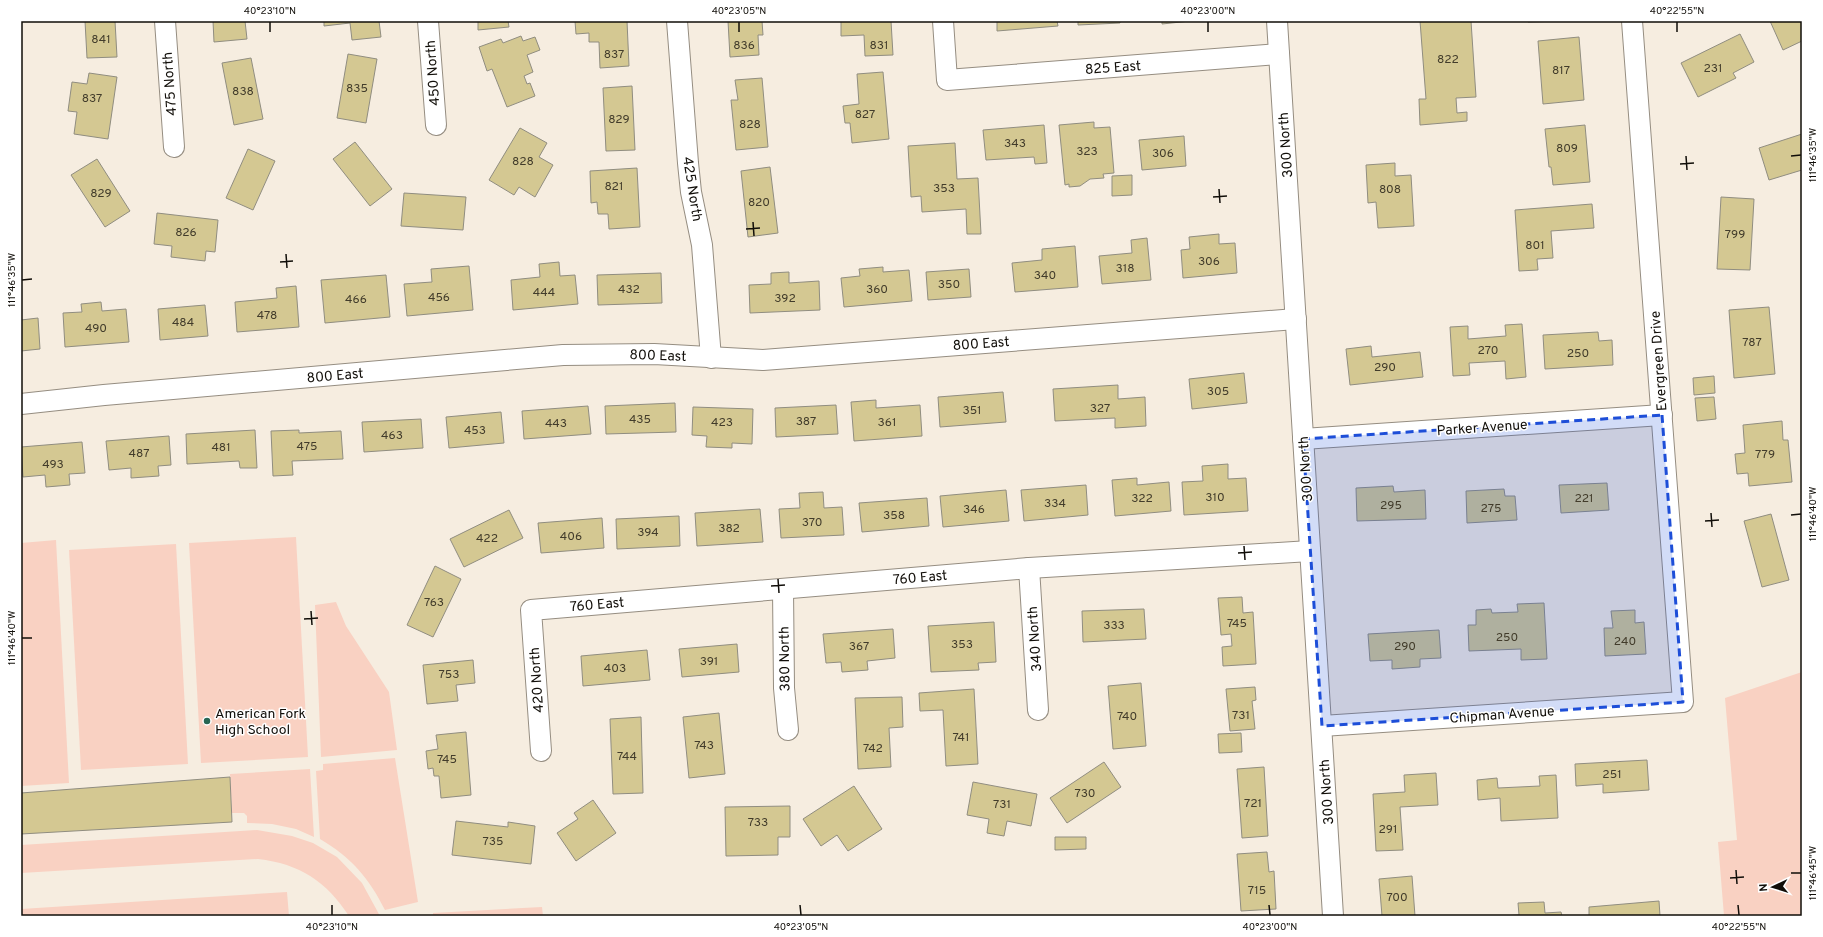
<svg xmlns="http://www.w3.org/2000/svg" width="1823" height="937" font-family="Overpass,sans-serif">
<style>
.green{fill:#f9d1c2}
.building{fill:#d4c892;stroke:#908d80}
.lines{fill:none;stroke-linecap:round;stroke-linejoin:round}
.minor-casing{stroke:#958d81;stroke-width:22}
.minor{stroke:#fff;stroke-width:20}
.marked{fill:#1d4ed8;fill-opacity:0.2;stroke:#1d4ed8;stroke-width:3;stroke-dasharray:8 5;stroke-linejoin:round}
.ticks{fill:none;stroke:#110e09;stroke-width:1.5}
.poi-dot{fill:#276653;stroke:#fff;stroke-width:1.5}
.labels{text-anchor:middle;stroke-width:3;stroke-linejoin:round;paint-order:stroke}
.number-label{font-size:12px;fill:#423c2b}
.street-label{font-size:14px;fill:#110e09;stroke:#fff}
.poi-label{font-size:14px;fill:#110e09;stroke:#fff;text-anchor:start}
.neatline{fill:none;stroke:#110e09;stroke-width:1.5}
.ticks-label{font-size:10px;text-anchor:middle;fill:#110e09}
</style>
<rect width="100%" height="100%" fill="#f6ede0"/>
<g class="green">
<path d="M296 537 308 757 201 763 189 543Z"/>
<path d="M56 540 69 783 21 786V543Z"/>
<path d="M176 544 188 764 81 770 69 550Z"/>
<path d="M336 602 346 626 389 692 397 750 321 757 315 605Z"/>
<path d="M1802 672V916H1724L1718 842 1737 840 1725 698Z"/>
<path d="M395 758 418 902 385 910C369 878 351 857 320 839L316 771 323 770V764Z"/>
<path d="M310 769 314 837 296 829 272 824 247 823V816L244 813H232L230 774Z"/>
<path d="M257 830 292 836 313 843 337 857 362 883 380 916H349C326 881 300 864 258 859L21 873V845Z"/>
<path d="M287 892 289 916H21V909Z"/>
<path d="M542 907 543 916H433V913Z"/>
</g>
<g class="building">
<path d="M85 21H115L117 57 87 58Z"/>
<path d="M213 21H245L247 39 214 42Z"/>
<path d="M324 21H379L381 37 352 40 350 23 324 26Z"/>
<path d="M478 21H508L509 27 478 30Z"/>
<path d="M575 21H627L629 66 600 68 599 42H589V33L576 34Z"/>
<path d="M728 21H762L763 35H758L759 55 730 57Z"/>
<path d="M841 21H891L893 55 865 56 864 35 841 36Z"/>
<path d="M997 21H1057L1058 26 997 31Z"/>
<path d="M1078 21H1120V23L1078 25Z"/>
<path d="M1162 21H1190L1162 24Z"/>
<path d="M1420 21H1471L1476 97 1456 98 1457 113 1467 112V121L1420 125 1419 99H1426Z"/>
<path d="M1528 21H1561L1528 22Z"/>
<path d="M1770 21H1802V41L1783 50Z"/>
<path d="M1740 34 1754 62 1733 73 1736 78 1698 97 1681 63Z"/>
<path d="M521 36 523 41 535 37 540 50 527 55 533 72 524 76 527 84 530 83 535 96 507 107 492 69 487 71 479 47 501 39 503 43Z"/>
<path d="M1579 37 1584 100 1543 104 1538 41Z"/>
<path d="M348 54 377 59 366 123 337 118Z"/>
<path d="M251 58 263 119 234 125 222 63Z"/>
<path d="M883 72 889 139 852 143 850 123H845L843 106 859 104 857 74Z"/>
<path d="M89 73 117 77 108 139 74 134 77 112 68 111 72 82 87 84Z"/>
<path d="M762 78 768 147 736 150 731 100H738L735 80Z"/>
<path d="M632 86 635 150 606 151 603 88Z"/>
<path d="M1094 122V128L1110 127 1114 173 1103 174 1104 178 1090 179 1080 186 1069 187V184L1065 185 1059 125Z"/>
<path d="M1044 125 1047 163 1035 164 1034 157 986 160 983 130Z"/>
<path d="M1585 125 1590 182 1553 185 1551 167H1549L1545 129Z"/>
<path d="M520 128 547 143 539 157 553 165 535 197 519 187 514 195 489 180Z"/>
<path d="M1802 134V170L1769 180 1759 148Z"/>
<path d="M1184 136 1186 166 1142 170 1139 140Z"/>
<path d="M355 142 392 189 370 206 333 159Z"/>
<path d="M955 143 957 179 978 178 981 234H967L966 209 922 212 921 196 911 197 908 146Z"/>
<path d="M248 149 275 161 253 210 226 198Z"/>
<path d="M97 159 130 211 105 227 71 175Z"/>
<path d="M1395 163V176L1411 175 1414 226 1378 228 1376 202 1368 203 1366 165Z"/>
<path d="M770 167 778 233 748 237 741 171Z"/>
<path d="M637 168 640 227 609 229 608 214H598L597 202 591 203 590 171Z"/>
<path d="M1132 175V195L1112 196V176Z"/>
<path d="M404 193 466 197 463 230 401 226Z"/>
<path d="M1721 197 1754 199 1750 270 1717 269Z"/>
<path d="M1592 204 1594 228 1551 231 1553 258 1537 259 1538 270 1519 271 1515 210Z"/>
<path d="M157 213 218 220 215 252 206 251 205 261 171 257 172 246 154 244Z"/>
<path d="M1219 234V244L1235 243 1237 273 1183 278 1181 250 1190 249 1189 237Z"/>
<path d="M1147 238 1151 280 1102 284 1099 256 1132 253 1131 240Z"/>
<path d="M1075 246 1078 287 1015 292 1012 263 1042 260V249Z"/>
<path d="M559 262 560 276 575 275 578 304 513 310 511 280 540 277 539 264Z"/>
<path d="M469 266 473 310 407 316 404 284 432 282 431 269Z"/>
<path d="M883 267V272L909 270 912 301 844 307 841 278 860 276 859 269Z"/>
<path d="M969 269 971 297 928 300 926 272Z"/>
<path d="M789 272V283L819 281 820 310 750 313 749 285 771 284V273Z"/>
<path d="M661 273 662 303 598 305 597 275Z"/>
<path d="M386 275 390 317 325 323 321 280Z"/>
<path d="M296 286 299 327 237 332 235 302 277 298 276 288Z"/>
<path d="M101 302 102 311 126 309 129 342 65 347 63 313 82 312 81 304Z"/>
<path d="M205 305 208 336 160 340 158 309Z"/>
<path d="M1769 307 1775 374 1734 378 1729 310Z"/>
<path d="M38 318 40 349 21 351V320Z"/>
<path d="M1522 324 1526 377 1506 379 1505 361 1469 363 1470 375 1453 376 1450 327 1468 326V339L1506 336 1505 325Z"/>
<path d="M1598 332 1599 341 1612 340 1613 365 1545 369 1543 335Z"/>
<path d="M1371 346 1372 357 1420 352 1423 377 1350 385 1346 349Z"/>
<path d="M1244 373 1247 403 1192 409 1189 379Z"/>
<path d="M1714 376 1715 393 1694 395 1693 378Z"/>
<path d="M1118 385V399L1145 397 1146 426 1115 428V418L1055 421 1053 389Z"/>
<path d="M1003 392 1006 422 940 427 938 397Z"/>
<path d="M1714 397 1716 419 1697 421 1695 398Z"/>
<path d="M876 400V408L920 405 922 436 854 441 851 402Z"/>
<path d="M675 403 676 432 606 434 605 406Z"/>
<path d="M836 405 838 434 776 437 775 408Z"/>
<path d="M588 406 591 434 524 439 522 411Z"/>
<path d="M693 407 753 409 752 444 732 443V448L706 447 707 436 692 435Z"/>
<path d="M501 412 504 443 449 448 446 417Z"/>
<path d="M421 419 423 448 364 452 362 422Z"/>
<path d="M1782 421 1783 440H1788L1792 482 1749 486 1748 473 1737 474 1735 454 1745 453 1743 425Z"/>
<path d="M255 430 257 468H240L239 461 187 464 186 434Z"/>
<path d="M299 430V433L341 431 343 459 292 461 293 475 273 476 271 431Z"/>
<path d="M169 436 171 465 158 466 159 476 131 478V468L109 470 106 441Z"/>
<path d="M82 442 85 473 69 474 70 485 46 487 45 475 23 477 21 447Z"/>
<path d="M1228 464V479L1246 478 1248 511 1184 515 1182 482 1203 481 1202 466Z"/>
<path d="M1137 478V485L1169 482 1171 511 1115 516 1112 480Z"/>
<path d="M1607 483 1609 510 1561 513 1559 485Z"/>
<path d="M1086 485 1088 515 1024 521 1021 490Z"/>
<path d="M1393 486 1394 492 1425 490 1426 519 1357 521 1356 488Z"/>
<path d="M1504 489 1505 496H1515L1517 520 1467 523 1466 491Z"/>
<path d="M1006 490 1009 521 943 527 940 496Z"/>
<path d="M823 492 824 508 842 507 844 535 781 538 779 509 800 508 799 493Z"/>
<path d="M927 498 929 526 862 532 859 503Z"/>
<path d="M760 509 763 542 697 546 695 513Z"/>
<path d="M509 510 523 538 464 567 450 539Z"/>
<path d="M1771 514 1789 580 1762 587 1744 521Z"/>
<path d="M679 516 680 546 617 549 616 519Z"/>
<path d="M602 518 604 548 541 553 538 523Z"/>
<path d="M435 566 461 579 433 637 407 625Z"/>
<path d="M1242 597 1243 613 1253 612 1256 664 1223 666 1222 647 1232 646 1231 634 1221 635 1218 598Z"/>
<path d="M1544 603 1547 659 1521 660V649L1469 651 1468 625H1476V610L1491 609 1492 613 1518 612 1517 604Z"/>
<path d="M1144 609 1146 639 1083 642 1082 611Z"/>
<path d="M1635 610V623L1644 622 1646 654 1605 656 1604 628H1613L1611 611Z"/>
<path d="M994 622 996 662 978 663 979 670 931 672 928 626Z"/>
<path d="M893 629 895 658 867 661 868 670 842 672 841 662 826 663 823 634Z"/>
<path d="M1439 630 1441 658 1420 659V667L1392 669V660L1370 661 1368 634Z"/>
<path d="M737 644 739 672 682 677 679 649Z"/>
<path d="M647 650 650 680 583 686 581 656Z"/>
<path d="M473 660 475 683 456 685 458 701 427 704 423 665Z"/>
<path d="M1141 683 1146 746 1113 749 1108 686Z"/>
<path d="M1255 687 1256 700 1252 701 1255 729 1230 731 1226 689Z"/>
<path d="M974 689 978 764 946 766 943 710 920 711 919 693Z"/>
<path d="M902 697 903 727 889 728 891 767 858 769 855 698Z"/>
<path d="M719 713 725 774 689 778 683 717Z"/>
<path d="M641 717 643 793 613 794 610 719Z"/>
<path d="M466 732 471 795 441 798 439 776H434L433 768 428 769 426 751 438 749 436 735Z"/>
<path d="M1241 733 1242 752 1219 753 1218 734Z"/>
<path d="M1647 760 1649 790 1603 793V784L1576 786 1575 764Z"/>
<path d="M1104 762 1121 787 1067 823 1050 798Z"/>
<path d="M1264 767 1268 836 1242 838 1237 769Z"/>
<path d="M1436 773 1438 805 1400 807 1403 850 1376 851 1373 794 1405 792 1404 775Z"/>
<path d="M1556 775 1558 818 1501 821 1500 798 1478 800 1477 780 1497 778 1498 788 1540 786 1539 776Z"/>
<path d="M230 777 232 822 21 834V793Z"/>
<path d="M973 782 1037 794 1031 826 1007 821 1004 836 987 833 989 819 967 815Z"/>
<path d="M854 786 882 829 848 851 837 835 821 846 803 819Z"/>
<path d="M593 800 616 833 576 861 557 833 578 819 574 813Z"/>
<path d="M790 806V837H778V855L726 856 725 807Z"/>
<path d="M456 821 508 827V822L535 826 531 864 452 855Z"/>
<path d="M1055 837H1086V849L1055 850Z"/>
<path d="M1267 852 1269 872 1274 871 1276 909 1241 911 1237 854Z"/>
<path d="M1412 876 1415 916H1382L1379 879Z"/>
<path d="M1659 901 1660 916H1589V907Z"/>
<path d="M1544 902 1545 913 1561 912 1562 916H1500L1519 915 1518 903Z"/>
</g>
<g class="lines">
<defs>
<g id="minor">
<path d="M165 21 174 147"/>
<path d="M428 21 436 125"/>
<path d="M677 21 688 163 691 192 702 245 711 358"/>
<path d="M943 21 947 80 1279 54"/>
<path d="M1277 21 1333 916"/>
<path d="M21 404 104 395 563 355 654 354 763 360 1296 319"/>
<path d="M1303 439 1662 415"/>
<path d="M1029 568 1038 710"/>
<path d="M783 589 784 688 788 730"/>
<path d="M1322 726 1683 702 1632 21"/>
<path d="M541 751 531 610 1029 568 1310 551"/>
</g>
</defs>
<use href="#minor" class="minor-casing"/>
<use href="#minor" class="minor"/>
</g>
<path class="marked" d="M1662 415 1683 702 1322 726 1303 439Z"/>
<path class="ticks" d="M270 22V32M739 22V32M1208 22V32M1677 22V32M1686 156 1687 170M1791 156 1801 155M1680 164 1694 163M1219 189 1220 203M1213 197 1227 196M753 222 754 236M746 229 760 228M286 254 287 268M280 262 293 261M22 280 32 279M1711 513 1712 527M1791 515 1801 514M1705 521 1719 520M1244 546 1245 560M1238 553 1252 552M778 579 779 593M771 586 785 585M311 611 312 625M304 619 318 618M22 638H32M1736 870 1737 884M1791 873H1801M1730 878 1744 877M332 905V915M800 905 801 915M1269 905 1270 915M1738 905 1739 915"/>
<circle class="poi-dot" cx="207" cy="721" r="4"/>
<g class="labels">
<g class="number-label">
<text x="101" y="43">841</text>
<text x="744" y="49">836</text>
<text x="879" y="49">831</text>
<text x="614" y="58">837</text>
<text x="1448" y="63">822</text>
<text x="1713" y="72">231</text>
<text x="1561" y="74">817</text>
<text x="357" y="92">835</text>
<text x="243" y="95">838</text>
<text x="92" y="102">837</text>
<text x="865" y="118">827</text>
<text x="619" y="123">829</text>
<text x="750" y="128">828</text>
<text x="1015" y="147">343</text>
<text x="1567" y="152">809</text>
<text x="1087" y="155">323</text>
<text x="1163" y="157">306</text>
<text x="523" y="165">828</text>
<text x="614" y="190">821</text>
<text x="944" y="192">353</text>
<text x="1390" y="193">808</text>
<text x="101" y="197">829</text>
<text x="759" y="206">820</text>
<text x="186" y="236">826</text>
<text x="1735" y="238">799</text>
<text x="1535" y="249">801</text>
<text x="1209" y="265">306</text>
<text x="1125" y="272">318</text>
<text x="1045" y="279">340</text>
<text x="949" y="288">350</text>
<text x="629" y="293">432</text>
<text x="877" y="293">360</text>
<text x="544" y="296">444</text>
<text x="439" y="301">456</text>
<text x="785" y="302">392</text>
<text x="356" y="303">466</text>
<text x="267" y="319">478</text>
<text x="183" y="326">484</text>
<text x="96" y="332">490</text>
<text x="1752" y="346">787</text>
<text x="1488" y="354">270</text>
<text x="1578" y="357">250</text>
<text x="1385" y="371">290</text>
<text x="1218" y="395">305</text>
<text x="1100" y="412">327</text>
<text x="972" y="414">351</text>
<text x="640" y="423">435</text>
<text x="806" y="425">387</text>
<text x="722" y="426">423</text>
<text x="887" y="426">361</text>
<text x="556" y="427">443</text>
<text x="475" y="434">453</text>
<text x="392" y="439">463</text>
<text x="307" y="450">475</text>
<text x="221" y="451">481</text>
<text x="139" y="457">487</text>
<text x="1765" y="458">779</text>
<text x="53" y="468">493</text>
<text x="1215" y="501">310</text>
<text x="1142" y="502">322</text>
<text x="1584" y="502">221</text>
<text x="1055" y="507">334</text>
<text x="1391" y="509">295</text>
<text x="1491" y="512">275</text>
<text x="974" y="513">346</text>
<text x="894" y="519">358</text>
<text x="812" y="526">370</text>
<text x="729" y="532">382</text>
<text x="648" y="536">394</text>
<text x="571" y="540">406</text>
<text x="487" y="542">422</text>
<text x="434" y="606">763</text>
<text x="1237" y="627">745</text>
<text x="1114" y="629">333</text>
<text x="1507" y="641">250</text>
<text x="1625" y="645">240</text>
<text x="962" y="648">353</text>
<text x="859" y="650">367</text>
<text x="1405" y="650">290</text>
<text x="709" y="665">391</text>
<text x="615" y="672">403</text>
<text x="449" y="678">753</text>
<text x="1241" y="719">731</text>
<text x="1127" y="720">740</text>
<text x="961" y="741">741</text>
<text x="704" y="749">743</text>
<text x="873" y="752">742</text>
<text x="627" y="760">744</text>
<text x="447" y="763">745</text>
<text x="1612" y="778">251</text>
<text x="1085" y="797">730</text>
<text x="1253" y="807">721</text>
<text x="1002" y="808">731</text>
<text x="758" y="826">733</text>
<text x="1388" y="833">291</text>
<text x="493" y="845">735</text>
<text x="1257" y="894">715</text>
<text x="1397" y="901">700</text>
</g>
<g class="street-label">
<text transform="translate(1113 67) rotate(-4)" y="5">825 East</text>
<text transform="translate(432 73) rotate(-94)" y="5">450 North</text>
<text transform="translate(169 84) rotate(-94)" y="5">475 North</text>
<text transform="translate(1285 145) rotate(-94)" y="5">300 North</text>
<text transform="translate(693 189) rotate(81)" y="5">425 North</text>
<text transform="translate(981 343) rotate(-4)" y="5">800 East</text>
<text transform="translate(658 355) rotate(2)" y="5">800 East</text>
<text transform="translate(1658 361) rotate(-94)" y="5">Evergreen Drive</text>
<text transform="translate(335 375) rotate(-5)" y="5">800 East</text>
<text transform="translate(1482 427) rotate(-4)" y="5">Parker Avenue</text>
<text transform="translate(1305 469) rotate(-94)" y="5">300 North</text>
<text transform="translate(920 577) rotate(-5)" y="5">760 East</text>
<text transform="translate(597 604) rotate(-5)" y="5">760 East</text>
<text transform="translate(1034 639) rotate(-94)" y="5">340 North</text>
<text transform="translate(784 659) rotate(-91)" y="5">380 North</text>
<text transform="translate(536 680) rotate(-94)" y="5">420 North</text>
<text transform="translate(1502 714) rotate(-4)" y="5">Chipman Avenue</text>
<text transform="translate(1326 792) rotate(-94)" y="5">300 North</text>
</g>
<g class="poi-label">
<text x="215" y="718">American Fork<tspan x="215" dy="16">High School</tspan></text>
</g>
</g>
<rect width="1823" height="937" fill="none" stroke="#ffffff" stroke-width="44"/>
<g transform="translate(1773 887) rotate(266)" stroke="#ffffff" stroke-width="3" paint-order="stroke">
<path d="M0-3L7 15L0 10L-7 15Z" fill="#110e09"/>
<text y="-6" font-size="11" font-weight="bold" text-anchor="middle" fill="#110e09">N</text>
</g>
<rect x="22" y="22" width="1779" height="893" class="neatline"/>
<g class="ticks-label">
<text x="270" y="14">40°23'10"N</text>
<text x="739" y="14">40°23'05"N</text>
<text x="1208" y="14">40°23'00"N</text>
<text x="1677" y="14">40°22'55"N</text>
<text transform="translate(1812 155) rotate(-90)" y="4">111°46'35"W</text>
<text transform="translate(11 280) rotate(-90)" y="4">111°46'35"W</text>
<text transform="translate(1812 514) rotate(-90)" y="4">111°46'40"W</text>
<text transform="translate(11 638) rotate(-90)" y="4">111°46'40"W</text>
<text transform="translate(1812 873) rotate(-90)" y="4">111°46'45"W</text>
<text x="332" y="930">40°23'10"N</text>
<text x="801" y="930">40°23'05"N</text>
<text x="1270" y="930">40°23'00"N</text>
<text x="1739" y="930">40°22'55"N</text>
</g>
</svg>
